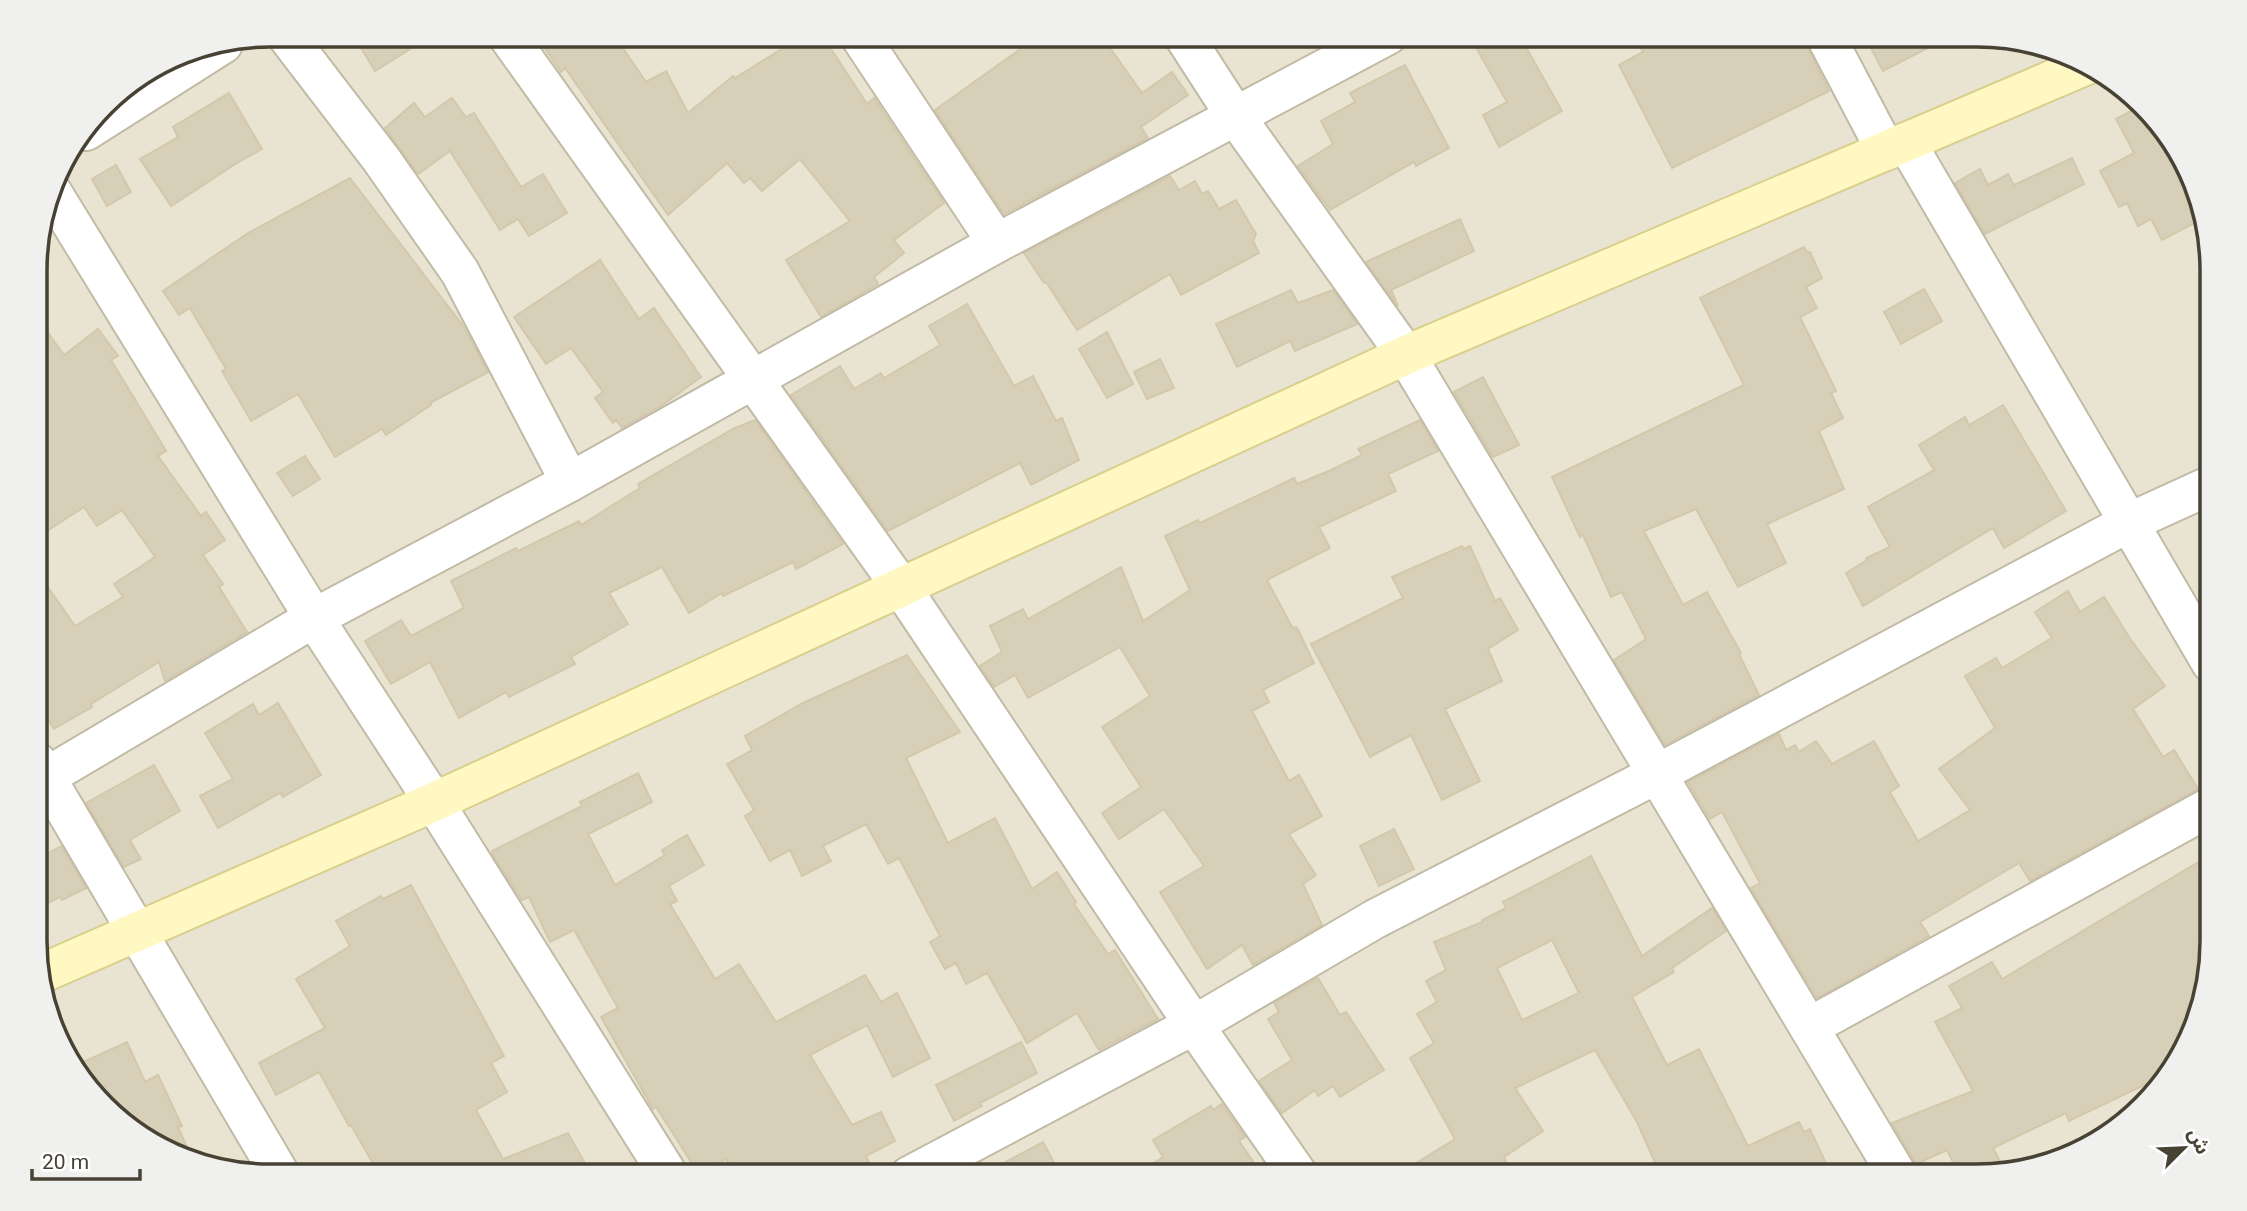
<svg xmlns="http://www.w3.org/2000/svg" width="2247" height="1211" font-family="Roboto,'Noto Sans Arabic',sans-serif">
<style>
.residential{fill:#e9e4d2}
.building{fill:#d7cfb8;stroke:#d3c8ab;stroke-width:2;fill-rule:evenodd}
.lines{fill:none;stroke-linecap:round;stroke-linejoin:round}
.street-casing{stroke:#c1bba6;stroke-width:42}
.secondary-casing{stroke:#d9cf8e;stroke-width:42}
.street{stroke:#fff;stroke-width:38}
.secondary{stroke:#fff8c3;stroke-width:38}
.rim{fill:none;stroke:#474233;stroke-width:3.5}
</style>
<rect width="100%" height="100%" fill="#f4f1e4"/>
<path class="residential" d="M271 35H1976L2081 59 2172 139 2210 240 2212 941 2188 1045 2107 1137 1991 1176H271L166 1152 75 1072 37 972 36 255 59 167 115 94 181 53Z"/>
<g class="building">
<path d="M379 35H432L375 71 360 46Z"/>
<path d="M536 35H614L646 82 666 71 688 113 733 76 735 78 804 35H822L867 104 874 98 944 203 894 240 904 253 874 277 878 284 821 317 786 260 850 221 800 159 762 191 750 178 744 183 727 163 668 215 565 68 561 72Z"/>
<path d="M1040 35H1101L1142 93 1172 72 1188 95 1141 127 1148 138 1004 214 935 110Z"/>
<path d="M1469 35H1519L1562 111 1499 147 1483 115 1507 102Z"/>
<path d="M1633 35H1801L1829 91 1672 168 1619 65 1643 52Z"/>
<path d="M1864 35H1953L1883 71Z"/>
<path d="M1405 65 1449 148 1416 166 1414 162 1330 210 1298 166 1333 144 1321 121 1355 102 1350 93Z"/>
<path d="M229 93 262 149 237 163 171 206 140 159 178 137 173 127Z"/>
<path d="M452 98 466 117 474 113 521 187 543 174 567 213 529 236 518 219 500 230 450 151 418 174 385 128 414 103 425 117Z"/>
<path d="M2137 108 2172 139 2202 219 2162 240 2151 219 2138 226 2127 203 2119 207 2100 171 2134 153 2116 119Z"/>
<path d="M2072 158 2084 184 1985 234 1955 183 1980 169 1988 185 2008 174 2014 185Z"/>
<path d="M116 165 131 192 107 206 92 179Z"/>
<path d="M1170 176 1179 190 1195 181 1202 194 1208 191 1219 209 1236 200 1256 234 1253 241 1259 253 1181 295 1170 274 1077 330 1046 282 1044 283 1024 253Z"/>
<path d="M350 178 464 327 488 372 430 403 431 405 386 435 382 429 335 457 298 394 251 421 222 371 226 369 190 308 179 315 163 291 248 233Z"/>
<path d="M1460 219 1474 251 1391 290 1398 306 1366 262Z"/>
<path d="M1804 247 1808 253 1810 252 1822 278 1806 287 1817 308 1800 317 1836 391 1831 393 1843 418 1819 431 1844 489 1767 524 1786 563 1738 587 1696 509 1644 531 1683 605 1707 592 1741 653 1739 654 1759 695 1665 745 1614 660 1646 639 1622 592 1611 597 1583 535 1580 537 1552 477 1744 385 1700 298Z"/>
<path d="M600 260 639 319 654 308 701 377 664 404 622 428 616 420 613 423 595 398 603 392 571 348 546 364 514 317Z"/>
<path d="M1924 289 1942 321 1901 344 1884 312Z"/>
<path d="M1291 290 1298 303 1333 290 1357 324 1295 351 1290 341 1237 367 1216 324Z"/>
<path d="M967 304 1014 386 1033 376 1056 421 1062 418 1079 460 1031 485 1020 463 888 531 791 395 840 366 854 389 881 373 884 378 940 345 929 326Z"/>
<path d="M36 316 64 355 98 329 118 356 111 360 166 451 158 456 201 516 206 512 225 540 203 555 223 584 219 587 247 632 165 681 159 662 91 704 92 707 54 729 36 700V570L75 626 123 597 114 584 155 557 122 510 97 526 84 507 36 538Z"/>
<path d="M1107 332 1133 384 1107 398 1079 349Z"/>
<path d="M1160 359 1174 388 1147 399 1134 372Z"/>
<path d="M1483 377 1519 445 1493 457 1454 392Z"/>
<path d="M2003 405 2066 511 2004 548 1993 528 1863 606 1846 573 1867 560 1866 558 1890 547 1868 507 1934 470 1919 445 1965 417 1969 425Z"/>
<path d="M755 420 843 544 796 569 793 562 723 596 722 593 689 613 662 567 609 593 628 624 571 657 575 664 509 697 506 692 459 718 430 662 391 684 365 641 401 620 411 636 464 608 451 581 516 548 518 551 579 521 581 525 640 488 638 484 733 429Z"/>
<path d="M1420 420 1438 451 1388 474 1396 491 1319 527 1330 548 1267 580 1292 627 1297 628 1314 663 1263 690 1269 702 1252 711 1289 781 1299 775 1322 816 1289 834 1316 875 1303 884 1322 925 1253 965 1242 945 1207 969 1160 892 1204 866 1164 809 1119 839 1102 813 1141 787 1102 727 1150 696 1120 647 1028 698 1015 675 994 687 980 666 1002 652 990 626 1023 609 1028 619 1121 567 1143 621 1190 590 1165 536 1198 520 1200 523 1294 478 1297 484 1329 471 1362 455 1358 449Z"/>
<path d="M305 456 320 479 293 496 277 473Z"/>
<path d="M1462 546 1463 549 1470 546 1495 601 1500 598 1518 630 1488 649 1502 681 1445 709 1480 781 1442 800 1411 735 1370 757 1311 644 1403 598 1392 577Z"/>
<path d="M2068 591 2080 612 2104 597 2131 640 2165 686 2133 709 2163 757 2174 750 2198 789 2030 881 2019 863 1920 922 1929 936 1817 998 1751 888 1760 883 1722 812 1710 819 1688 782 1779 734 1786 750 1795 745 1799 752 1816 741 1832 764 1874 741 1899 786 1890 792 1918 841 1970 810 1939 769 1995 728 1965 676 1996 658 2002 668 2052 638 2035 612Z"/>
<path d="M907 655 960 732 906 758 948 843 995 818 1032 889 1057 872 1076 902 1074 904 1108 954 1115 950 1158 1019 1099 1050 1077 1013 1027 1043 987 973 966 984 956 963 945 969 930 942 940 936 899 858 888 864 866 824 823 846 831 861 802 876 790 850 770 861 745 816 754 810 727 764 752 750 745 736 803 703Z"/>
<path d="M278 703 321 775 283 797 280 793 218 828 200 796 233 779 205 733 253 704 259 715Z"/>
<path d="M154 765 180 811 130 840 141 859 124 867 86 803Z"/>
<path d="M638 773 652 802 588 834 615 885 665 855 662 850 687 835 704 865 669 886 677 901 670 904 715 979 739 964 776 1022 865 975 881 1002 897 993 930 1058 893 1077 867 1025 810 1055 852 1125 881 1112 895 1141 866 1156 875 1176H735L726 1159 700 1176 656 1107 653 1109 601 1017 618 1008 574 930 550 942 529 897 522 900 494 857 492 851 582 806 580 802Z"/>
<path d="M1394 829 1414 869 1379 886 1360 846Z"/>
<path d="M61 846 86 888 62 900 60 897 37 908V860Z"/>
<path d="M2212 854V941L2188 1045 2159 1078 2069 1121 2066 1113 1993 1148 2005 1171 1991 1176H1960L1947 1150 1916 1164 1892 1123 1973 1091 1935 1022 1962 1008 1949 986 1992 962 2002 979Z"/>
<path d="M1591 856 1642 956 1712 908 1726 931 1672 968 1674 972 1632 997 1667 1065 1699 1049 1748 1146 1799 1122 1804 1132 1810 1129 1832 1176H1661L1637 1122 1595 1050 1515 1088 1543 1131 1504 1157 1513 1176H1395L1455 1139 1410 1058 1434 1043 1417 1014 1437 1002 1426 981 1446 970 1434 942 1482 922V920L1506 908 1503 902ZM1552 940 1579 993 1522 1020 1497 968Z"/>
<path d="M411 885 504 1056 491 1063 507 1092 476 1110 503 1159 568 1133 592 1176H380L351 1125 349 1126 319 1072 276 1095 259 1063 325 1028 296 979 350 946 336 921 381 896 383 899Z"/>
<path d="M1318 978 1340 1015 1346 1012 1384 1070 1340 1097 1333 1086 1318 1096 1315 1090 1282 1113 1259 1081 1292 1060 1268 1019 1279 1012 1274 1003Z"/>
<path d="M127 1042 145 1082 158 1075 182 1126 178 1127 192 1158 166 1152 93 1088 81 1063Z"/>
<path d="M1021 1042 1037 1073 980 1103 982 1106 954 1121 936 1085Z"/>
<path d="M1222 1104 1245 1137 1239 1141 1263 1176H1133L1163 1157 1153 1140 1211 1106 1213 1110Z"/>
<path d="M1043 1142 1061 1176H979Z"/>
</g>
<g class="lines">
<defs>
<g id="street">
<path d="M286 35 381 159 460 272 570 482"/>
<path d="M507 35 901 587 1194 1025 1299 1176"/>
<path d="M859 35 997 243"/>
<path d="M1183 35 1236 117 1406 355 1898 1176"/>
<path d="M1825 35 1886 151"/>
<path d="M86 131 223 44"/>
<path d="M1906 142 2211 663"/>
<path d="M52 192 314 618 434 802 669 1176"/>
<path d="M37 762 281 1176"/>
<path d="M46 777 314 618 570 482 997 243 1388 35"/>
<path d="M1809 1027 2212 806"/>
<path d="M909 1176 1194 1025 1375 919 1657 774 2130 522 2211 485"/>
</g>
<path id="secondary" d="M38 975 434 802 1406 355 2087 65"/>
</defs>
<use href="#street" class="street-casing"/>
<use href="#secondary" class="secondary-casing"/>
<use href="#street" class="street"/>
<use href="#secondary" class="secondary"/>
</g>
<path d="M0 0H2247V1211H0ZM270 47H1977A223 223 0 0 1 2200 270V941A223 223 0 0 1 1977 1164H270A223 223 0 0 1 47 941V270A223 223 0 0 1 270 47Z" fill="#f0f0ef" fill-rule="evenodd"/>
<path class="rim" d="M270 47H1977A223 223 0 0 1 2200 270V941A223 223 0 0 1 1977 1164H270A223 223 0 0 1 47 941V270A223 223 0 0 1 270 47Z"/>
<g transform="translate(2184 1148) rotate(66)" stroke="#ffffff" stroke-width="5" paint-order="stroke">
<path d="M0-5L12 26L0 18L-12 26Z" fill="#474233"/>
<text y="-10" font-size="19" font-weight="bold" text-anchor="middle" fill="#474233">ش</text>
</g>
<path d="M32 1169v10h108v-10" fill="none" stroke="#474233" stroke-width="3.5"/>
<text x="42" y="1169" font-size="21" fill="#474233" stroke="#ffffff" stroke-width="5" paint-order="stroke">20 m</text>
</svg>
